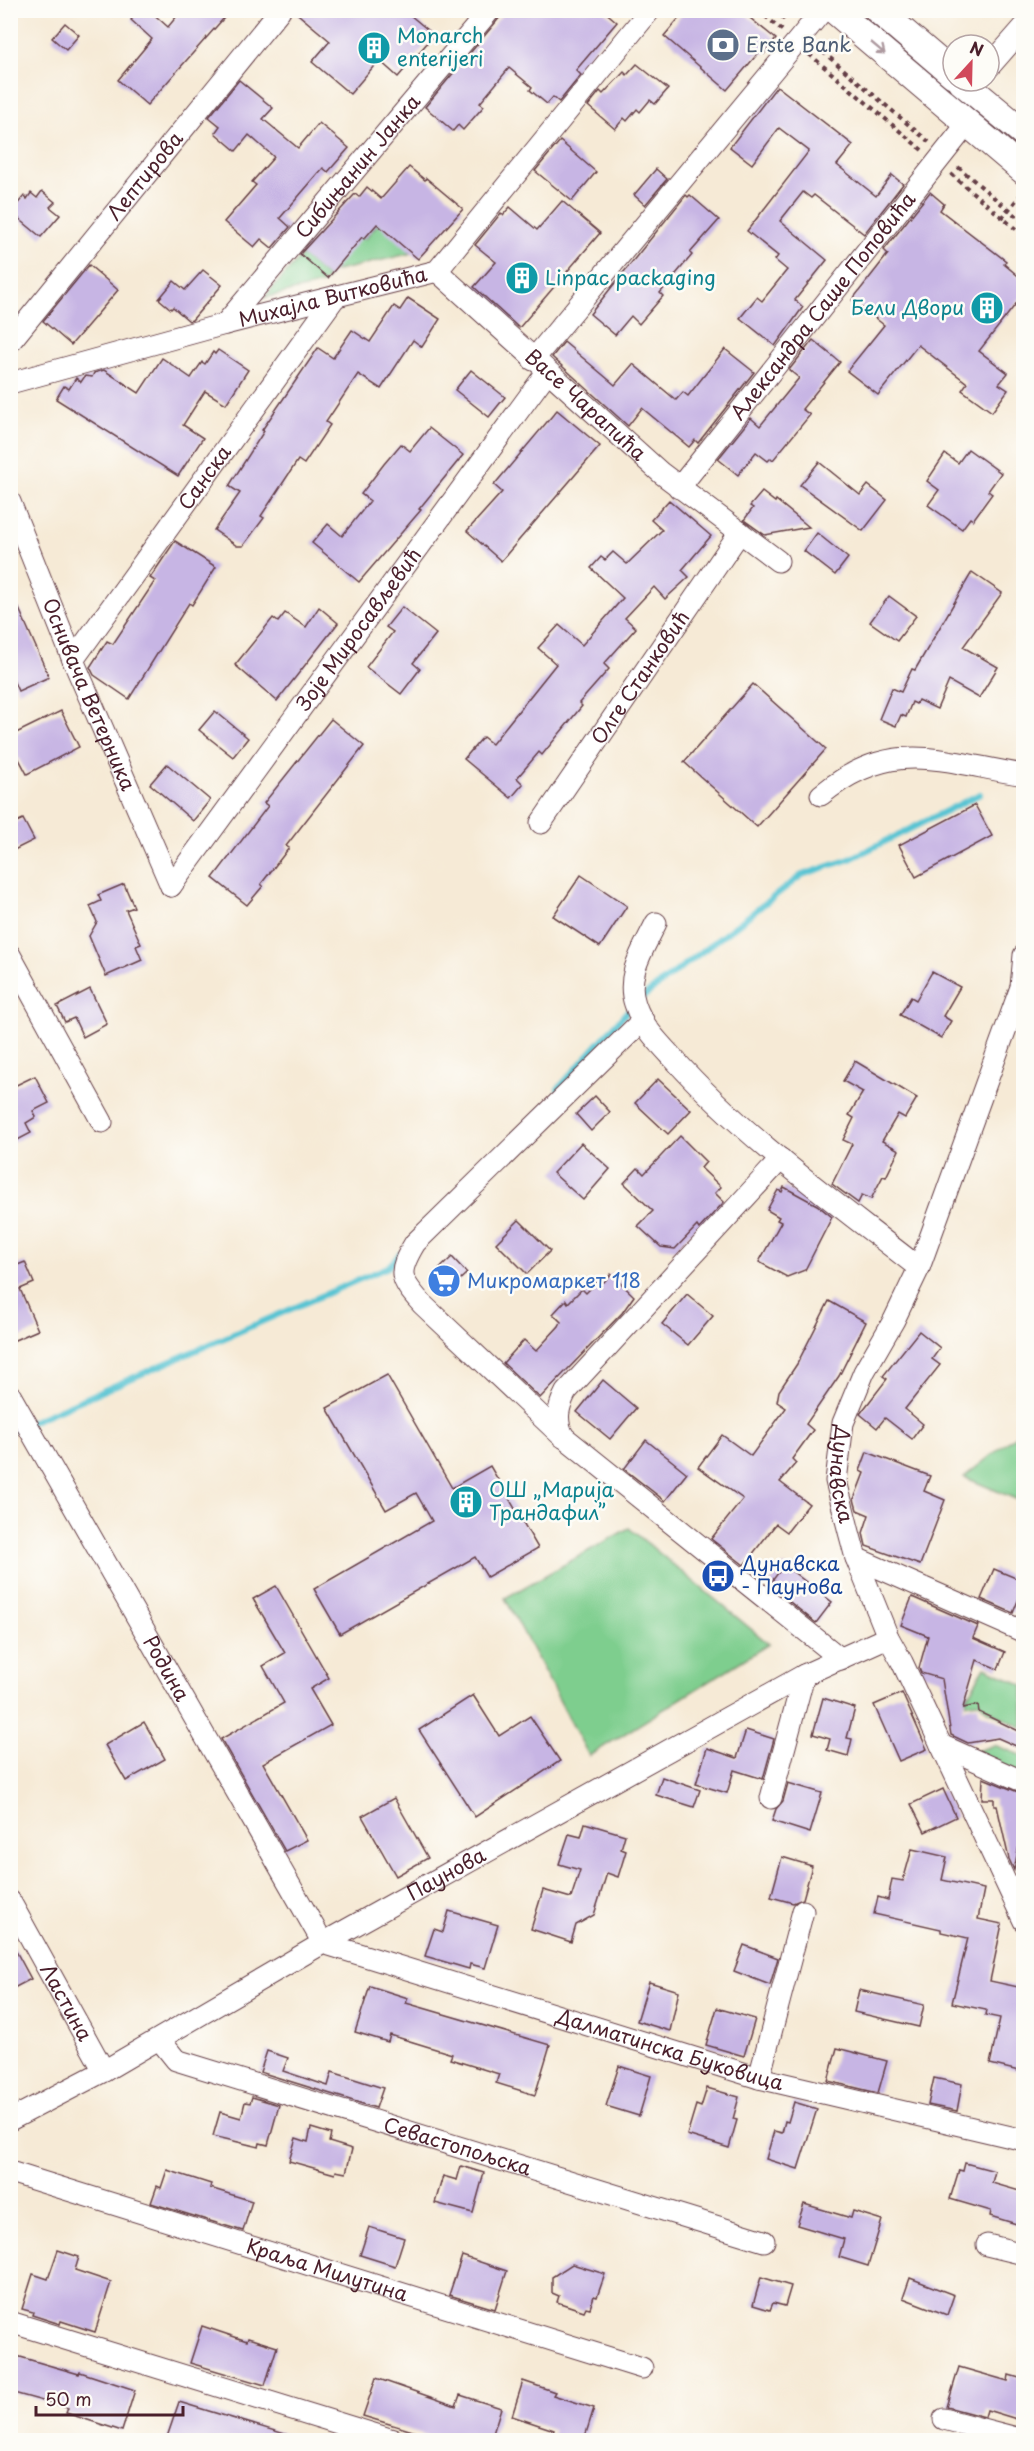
<svg xmlns="http://www.w3.org/2000/svg" width="1034" height="2451" font-family="'Playpen Sans',sans-serif">
<style>
.green{fill:#7ece8e;stroke:#64765c;stroke-width:1.5}
.lines{fill:none;stroke-linecap:round;stroke-linejoin:round}
.stream{stroke:#58c4d3;stroke-width:6}
.building{fill:#c7b5e4}
.minor-casing{stroke:#643d45;stroke-width:23}
.major-casing{stroke:#643d45;stroke-width:29}
.path{stroke:#643d45;stroke-width:4;stroke-dasharray:4.5 4.5;stroke-linecap:butt}
.minor{stroke:#fff;stroke-width:21}
.major{stroke:#fff;stroke-width:27}
.oneway{stroke:#ae9aa0}
.labels{text-anchor:middle;stroke-width:5;stroke-linejoin:round;paint-order:stroke}
.culture-label{font-size:20px;fill:#0d838f;stroke:#fdfcf7;text-anchor:start}
.service-label{font-size:20px;fill:#4e5e75;stroke:#fdfcf7;text-anchor:start}
.street-label{font-size:20px;fill:#4a1f2b;stroke:#fdfcf7}
.shop-label{font-size:20px;fill:#366cbe;stroke:#fdfcf7;text-anchor:start}
.transit-label{font-size:20px;fill:#164399;stroke:#fdfcf7;text-anchor:start}
</style>
<rect width="100%" height="100%" fill="#fdfcf7"/>
<filter id="ink" filterUnits="userSpaceOnUse"><feTurbulence type="fractalNoise" baseFrequency=".0167" numOctaves="2"/><feDisplacementMap in="SourceGraphic" scale="12" xChannelSelector="R" yChannelSelector="G"/><feConvolveMatrix kernelMatrix="1 2 1 2 8 2 1 2 1" color-interpolation-filters="sRGB"/></filter>
<filter id="wash" filterUnits="userSpaceOnUse"><feTurbulence type="fractalNoise" baseFrequency=".008" numOctaves="4" result="noise"/><feDisplacementMap in="SourceGraphic" scale="24" xChannelSelector="R" yChannelSelector="G"/><feGaussianBlur stdDeviation="1.35" result="paint"/><feColorMatrix in="noise" values="0 0 0 0 0 0 0 0 0 0 0 0 0 0 0 0 0 1.4 0 .05"/><feComposite in="paint" operator="in"/></filter>
<g filter="url(#wash)">
<rect width="100%" height="100%" fill="#f6ead6"/>
<g class="green">
<path d="M391 208 412 253 333 272 352 228 365 239Z"/>
<path d="M302 255 328 278 322 284 264 298Z"/>
<path d="M1023 1430V1502L964 1477Z"/>
<path d="M629 1528 769 1644 589 1756 505 1598Z"/>
<path d="M985 1667 1023 1685V1728L987 1710 980 1702 967 1703 966 1698Z"/>
<path d="M994 1745 1023 1756V1776L971 1753Z"/>
</g>
<g class="lines">
<g class="stream">
<path d="M639 1000 802 875 850 859 980 794"/>
<path d="M558 1089 631 1007"/>
<path d="M10 1431 388 1267 400 1254"/>
</g>
</g>
<g id="blocks">
<g class="building">
<path d="M139 10H149L168 27 182 10H231L147 105 118 80 152 39 131 20Z"/>
<path d="M293 10H404L434 35 398 77 379 60 350 94 312 62 330 41Z"/>
<path d="M506 10H603L617 22 576 70 581 75 559 102 553 97 547 104 530 90 532 87 509 68 480 103 484 106 463 130 458 125 453 131 425 107Z"/>
<path d="M686 10H740L776 39 764 54 760 51 727 90 664 36Z"/>
<path d="M65 23 79 35 66 50 52 38Z"/>
<path d="M637 64 668 89 655 104 650 100 640 112 637 109 627 121 624 118 615 129 588 106 600 91 603 94 624 72 627 75Z"/>
<path d="M239 80 273 108 263 119 298 148 319 123 349 148 328 172 323 168 280 218 290 227 272 248 261 239 254 247 224 222 256 185 252 182 274 157 249 135 236 151 215 133 220 126 209 117Z"/>
<path d="M777 86 853 145 837 165 876 196 892 175 903 184 864 234 814 195 811 198 803 192 780 221 827 260 795 300 803 307 775 346 740 318 757 297 762 301 787 270 775 260 778 256 747 231 809 151 779 128 752 164 730 147Z"/>
<path d="M560 141 596 172 572 201 535 171Z"/>
<path d="M409 167 425 180 426 178 463 209 418 259 377 224 364 239 362 237 328 278 300 254 355 194 359 197 367 187 381 199Z"/>
<path d="M656 169 667 179 645 205 634 195Z"/>
<path d="M42 191 55 202 50 207 60 215 41 237 11 212 24 196 27 199 31 193 37 198Z"/>
<path d="M930 192 944 204 940 210 1006 261 1004 264 1023 280V295L979 351 1008 373 999 384 1008 390 992 412 962 390 967 383 918 345 878 395 847 371 884 325 852 300 888 254 884 250Z"/>
<path d="M686 195 688 197 690 195 719 220 690 253 692 255 660 293 663 296 639 324 631 316 615 335 590 314Z"/>
<path d="M562 201 600 233 519 328 474 287 496 262 475 245 501 213 503 215 510 207 537 230Z"/>
<path d="M89 265 118 290 71 345 43 321Z"/>
<path d="M203 270 222 285 192 320 189 321 173 307 171 309 159 299 174 281 185 290Z"/>
<path d="M408 298 440 319 422 347 413 340 381 389 358 374 326 422 330 425 304 464 298 460 261 516 264 518 243 546H237L214 530 240 493 229 486 264 431 262 430 318 348 333 358 352 330 370 342 394 306 400 310Z"/>
<path d="M813 340 840 362 802 409 810 415 773 460 771 458 768 461 756 452 738 475 718 459 751 418 760 426 799 378 789 370Z"/>
<path d="M564 342 615 385 633 364 676 400 683 392 688 396 725 349 754 372 698 443 695 440 689 447 642 408 628 426 552 357Z"/>
<path d="M218 350 248 370 226 404 205 391 183 425 203 438 178 476 56 399 64 386 69 389 76 378 81 382 85 376 92 377 94 373 104 370 139 393 162 358 191 378 202 362 205 364 213 352 215 354Z"/>
<path d="M471 370 505 397 489 417 455 390Z"/>
<path d="M557 410 600 446 501 561 467 531 502 492 494 485Z"/>
<path d="M429 428 463 455 419 509 421 510 359 582 312 543 328 524 342 536 370 501 361 494 384 464 401 444 410 451Z"/>
<path d="M968 449 1001 473 988 491 992 494 973 520 970 518 962 529 928 505 939 490 927 481 945 454 958 463Z"/>
<path d="M819 462 860 495 868 485 887 500 863 531 800 485Z"/>
<path d="M762 492 775 502 776 500 809 527 765 535 744 520 753 508 750 506Z"/>
<path d="M669 500 711 536 682 570 689 577 665 599 654 587 625 618 636 628 604 664 609 669 579 703 582 706 542 755 539 752 517 778 523 784 511 798 464 759 483 737 492 744 556 664 538 648 559 625 582 645 623 598 591 568 601 557 605 560 613 552 627 564 662 530 651 520Z"/>
<path d="M817 533 848 558 835 575 804 551Z"/>
<path d="M175 541 216 567 192 605 189 603 129 699 94 675 90 667 107 641 113 644 155 581 150 578Z"/>
<path d="M972 572 1002 593 963 647 998 667 979 698 949 681 937 709 918 700 916 704 912 702 906 717 901 715 896 726 879 719 892 688 901 692 912 669 915 670Z"/>
<path d="M10 588 49 677 18 691 10 673Z"/>
<path d="M889 596 916 616 897 641 870 622Z"/>
<path d="M319 607 338 623 277 701 235 665 273 618 278 622 285 613 306 627Z"/>
<path d="M402 607 436 634 413 663 420 669 401 694 366 667 393 632 386 627Z"/>
<path d="M753 684 826 749 757 827 684 762Z"/>
<path d="M61 711 79 747 27 774 10 742V736Z"/>
<path d="M215 711 248 738 233 757 199 730Z"/>
<path d="M331 719 364 746 286 846 289 848 261 884 263 886 247 905 213 878 268 806 264 803Z"/>
<path d="M167 764 210 800 193 821 150 784Z"/>
<path d="M975 805 992 836 916 877 899 845Z"/>
<path d="M23 819 34 840 10 852V825Z"/>
<path d="M581 875 627 906 600 947 553 916Z"/>
<path d="M124 884 134 907 126 910 141 944 136 946 142 960 106 976 89 936 97 922 90 906 101 901 98 895Z"/>
<path d="M932 972 960 987 943 1016 951 1021 941 1038 900 1015 911 997 916 1000Z"/>
<path d="M90 989 107 1024 83 1037 74 1018 65 1022 57 1006Z"/>
<path d="M855 1061 917 1098 905 1118 898 1114 882 1141 899 1150 886 1177 883 1176 871 1199 862 1195 858 1203 832 1184 852 1144 843 1140 854 1118 849 1115 863 1092 843 1081Z"/>
<path d="M35 1076 49 1103 33 1111 36 1117 26 1123 31 1133 10 1144V1088Z"/>
<path d="M658 1079 691 1110 668 1134 635 1103Z"/>
<path d="M595 1096 610 1112 591 1131 576 1114Z"/>
<path d="M680 1136 706 1162 701 1168 721 1187 715 1193 724 1202 699 1229 697 1226 675 1249 661 1247 638 1226 653 1211 624 1183 638 1168 644 1174Z"/>
<path d="M581 1143 610 1169 583 1200 553 1173Z"/>
<path d="M784 1187 817 1205 832 1217 805 1270 787 1277 759 1262 781 1222 777 1220 779 1217 767 1210 778 1190 782 1192Z"/>
<path d="M519 1220 550 1251 527 1274 496 1243Z"/>
<path d="M452 1257 467 1273 448 1291 433 1275Z"/>
<path d="M25 1262 34 1283 20 1289 38 1330 10 1342V1268Z"/>
<path d="M611 1274 634 1296 622 1313 540 1398 503 1363 524 1340 536 1351 559 1326 561 1322 553 1314 566 1300 568 1303 582 1289 586 1293 600 1279 604 1282Z"/>
<path d="M687 1294 713 1316 688 1345 662 1324Z"/>
<path d="M829 1301 866 1322 839 1376 806 1424 813 1430 792 1459 796 1463 780 1482 809 1504 787 1532 776 1524 744 1565 711 1539 743 1499 698 1467 722 1435 751 1456 786 1408 777 1402 779 1391 797 1364Z"/>
<path d="M919 1331 940 1348 932 1359 940 1365 905 1409 923 1424 912 1439 885 1418 877 1428 860 1414 887 1379 883 1376Z"/>
<path d="M387 1375 452 1488 490 1466 538 1548 487 1577 475 1557 340 1634 314 1589 432 1521 416 1493 386 1510 327 1408Z"/>
<path d="M603 1380 636 1408 610 1439 577 1412Z"/>
<path d="M646 1440 687 1473 665 1501 624 1469Z"/>
<path d="M867 1452 930 1476 924 1491 945 1500 920 1565 866 1546 863 1533 869 1515 857 1510 854 1499 864 1473 860 1471Z"/>
<path d="M784 1565 832 1602 816 1623 769 1585Z"/>
<path d="M994 1569 1023 1581V1588L1013 1613 981 1599Z"/>
<path d="M276 1586 329 1678 310 1689 331 1725 263 1763 307 1840 285 1851 221 1739 284 1703 263 1666 285 1653 253 1599Z"/>
<path d="M912 1597 978 1626 973 1638 1005 1652 998 1669 977 1660 963 1708 978 1705 979 1712 1023 1733V1749L998 1738 968 1743 951 1735 942 1679 921 1673 919 1668 928 1636 901 1625Z"/>
<path d="M902 1693 927 1749 899 1761 874 1705Z"/>
<path d="M473 1695 499 1736 530 1716 560 1761 475 1817 419 1730Z"/>
<path d="M823 1698 855 1708 847 1738 852 1739 848 1756 827 1750 830 1739 813 1734Z"/>
<path d="M144 1722 165 1759 126 1781 105 1745Z"/>
<path d="M746 1730 774 1739 763 1779 734 1770 727 1793 696 1784 707 1748 737 1758Z"/>
<path d="M662 1777 700 1790 694 1807 656 1795Z"/>
<path d="M983 1778 1023 1794V1826L1014 1870 1009 1859 997 1806H994V1799H982Z"/>
<path d="M788 1783 822 1793 810 1833 772 1821 776 1809 783 1801Z"/>
<path d="M943 1789 956 1817 925 1832 911 1804Z"/>
<path d="M394 1798 428 1858 396 1876 362 1816Z"/>
<path d="M585 1823 625 1835 621 1849 626 1851 618 1877 607 1873 594 1915 576 1925 571 1942 531 1929 543 1890 571 1898 580 1870 559 1864 569 1834 581 1837Z"/>
<path d="M912 1849 947 1857 942 1880 984 1889 978 1919 1002 1924 990 1981 1023 1988V2072L990 2064 1000 2018 985 2015 986 2010 952 2003 968 1938 941 1932V1929L874 1914 878 1897 888 1900 892 1879 903 1881Z"/>
<path d="M782 1857 812 1866 803 1899 793 1903 771 1897Z"/>
<path d="M449 1911 498 1925 485 1968 470 1964 469 1969 425 1956 434 1929 443 1932Z"/>
<path d="M10 1940 31 1979 10 1990Z"/>
<path d="M744 1945 778 1958 770 1985 734 1971Z"/>
<path d="M649 1982 679 1991 670 2031 637 2021Z"/>
<path d="M370 1986 408 1998 406 2003 550 2045 535 2095 496 2083 499 2074 450 2059 452 2054 390 2035 388 2042 355 2032Z"/>
<path d="M859 1990 924 2005 919 2027 854 2012Z"/>
<path d="M717 2008 755 2019 744 2056 706 2045Z"/>
<path d="M837 2048 887 2061 878 2093 828 2081Z"/>
<path d="M267 2051 288 2058 283 2071 328 2086 332 2072 383 2088 376 2108 260 2072Z"/>
<path d="M619 2066 651 2076 639 2116 606 2106Z"/>
<path d="M934 2078 962 2084 957 2111 928 2105Z"/>
<path d="M707 2088 739 2097 733 2119 737 2120 729 2148 687 2135 696 2105 701 2107Z"/>
<path d="M252 2097 279 2105 268 2145 260 2143 259 2147 213 2136 220 2112 241 2118 245 2102 250 2103Z"/>
<path d="M794 2102 817 2109 798 2169 766 2159 774 2131 782 2133 785 2121 788 2122Z"/>
<path d="M311 2128 331 2134 329 2142 352 2149 346 2173 336 2171 335 2174 289 2161 296 2138 308 2142Z"/>
<path d="M965 2163 995 2171 992 2183 1023 2192V2226L990 2216 991 2211 950 2199 959 2170 963 2171Z"/>
<path d="M461 2166 484 2173 473 2213 435 2203 443 2176 457 2180Z"/>
<path d="M167 2170 211 2184 210 2188 252 2201 243 2231 151 2203 157 2186 161 2188Z"/>
<path d="M804 2204 851 2218 853 2211 882 2220 868 2266 839 2257 844 2239 797 2225Z"/>
<path d="M369 2227 404 2238 395 2266 360 2255Z"/>
<path d="M58 2250 79 2257 75 2270 111 2282 95 2332 61 2321 60 2324 32 2315 33 2312 22 2309 33 2274 48 2279Z"/>
<path d="M462 2256 507 2271 495 2309 449 2295Z"/>
<path d="M572 2264 605 2274 597 2297 594 2296 590 2308 586 2307 584 2311 557 2302 559 2296 552 2293V2277Z"/>
<path d="M761 2277 791 2286 785 2306 773 2303 770 2310 753 2305Z"/>
<path d="M910 2278 954 2295 947 2315 903 2298Z"/>
<path d="M202 2326 247 2341 248 2338 277 2347 265 2385 190 2363Z"/>
<path d="M10 2354 79 2374 80 2372 135 2390 122 2431 66 2413 68 2408 10 2392Z"/>
<path d="M959 2367 1008 2381 1009 2375 1023 2379V2421L987 2410 985 2417 947 2407Z"/>
<path d="M376 2378 456 2406 460 2395 501 2408 491 2440H454L440 2436 439 2439 363 2416Z"/>
<path d="M523 2381 555 2392 553 2395 594 2408 584 2440H550L554 2430 512 2416Z"/>
<path d="M179 2402 295 2437V2440H166Z"/>
</g>
</g>
</g>
<g filter="url(#ink)">
<use href="#blocks" fill-opacity="0" stroke="#643d45" stroke-width="1.5"/>
<g class="lines">
<defs>
<g id="minor">
<path d="M989 67 1024 27"/>
<path id="s1" d="M437 271 661 473 778 561"/>
<path id="s2" d="M225 324 490 10"/>
<path id="s3" d="M10 342 280 10"/>
<path d="M533 360 823 10"/>
<path id="s4" d="M10 383 225 324 437 271 650 10"/>
<path id="s5" d="M679 488 968 123"/>
<path id="s6" d="M10 502 73 660 171 886"/>
<path id="s7" d="M73 660 336 296"/>
<path d="M821 795C892 736 942 762 1024 775"/>
<path id="s8" d="M541 823 740 532"/>
<path id="s9" d="M171 886 547 372"/>
<path d="M656 923C644 948 625 975 635 1004 642 1026 659 1043 674 1059 746 1139 835 1202 919 1268"/>
<path d="M10 955 102 1122"/>
<path id="s10" d="M1024 955 1021 987 919 1268 894 1320 864 1372 843 1423 836 1481 849 1532 856 1558 888 1637 902 1662 1024 1921"/>
<path d="M781 1159 566 1392C558 1407 555 1421 564 1437L841 1659"/>
<path id="s11" d="M10 1395 323 1943 759 2078 1024 2140"/>
<path d="M563 1437 422 1304C399 1278 397 1273 415 1243L643 1020"/>
<path d="M856 1558 1024 1632"/>
<path d="M941 1745 1024 1782"/>
<path d="M771 1798 804 1675"/>
<path id="s12" d="M10 1901 104 2071"/>
<path id="s13" d="M160 2040 176 2060 764 2241"/>
<path d="M759 2078 803 1911"/>
<path id="s14" d="M10 2120 104 2071 323 1943 804 1675 888 1637"/>
<path id="s15" d="M10 2172 642 2368"/>
<path d="M987 2245 1024 2254"/>
<path d="M10 2322 393 2440"/>
<path d="M944 2419 1024 2440"/>
</g>
<g id="major">
<path d="M834 10 1024 171"/>
<path d="M878 10 953 74"/>
<path d="M961 81 1024 133"/>
</g>
</defs>
<use href="#minor" class="minor-casing"/>
<use href="#major" class="major-casing"/>
<g class="path">
<path d="M758 10 783 31"/>
<path d="M775 10 788 22"/>
<path d="M816 46 929 142"/>
<path d="M809 54 922 150"/>
<path d="M958 167 1024 223"/>
<path d="M951 174 1024 236"/>
<path d="M1002 218 1022 193"/>
</g>
<use href="#minor" class="minor"/>
<use href="#major" class="major"/>
</g>
<defs><path id="oneway-shaft" d="M-6 0H5M1.5-3L5.5 0L1.5 3" fill="none" stroke-width="1.6" stroke-linecap="round" stroke-linejoin="round" transform="scale(1.5)"/></defs>
<use class="oneway" href="#oneway-shaft" transform="translate(878 48) rotate(40)"/>
</g>
<defs>
<symbol id="bank-disc" viewBox="-11 -11 22 22"><circle r="9.5" fill="#5c6f8a" stroke="#fdfcf7"/><path d="M-6-4H6V4H-6ZM0-2.3a2.3 2.3 0 1 0 0 4.6a2.3 2.3 0 1 0 0-4.6Z" fill="#fff"/></symbol>
<symbol id="building-disc" viewBox="-11 -11 22 22"><circle r="9.5" fill="#0f9aa8" stroke="#fdfcf7"/><path d="M-4-6H4V6H1V3H-1V6H-4ZM-2.5-4.3h1.7v1.8h-1.7ZM.8-4.3h1.7v1.8H.8ZM-2.5-1h1.7V.8h-1.7ZM.8-1h1.7V.8H.8Z" fill="#fff"/></symbol>
<symbol id="supermarket-disc" viewBox="-11 -11 22 22"><circle r="9.5" fill="#3f7fe0" stroke="#fdfcf7"/><path d="M-6-5.5h2.5l.6 2H6L4.5 2H-2.5L-4.4-4H-6ZM-1.5 3.2a1.3 1.3 0 1 0 .1 0ZM3 3.2a1.3 1.3 0 1 0 .1 0Z" fill="#fff"/></symbol>
<symbol id="bus-disc" viewBox="-11 -11 22 22"><circle r="9.5" fill="#1a4fb4" stroke="#fdfcf7"/><path d="M-5-6H5V4H4V6H2V4H-2V6H-4V4H-5ZM-3.5-4V0h7V-4ZM-3.5 1.2v1.5H-2V1.2ZM2 1.2v1.5H3.5V1.2Z" fill="#fff"/></symbol>
</defs>
<g fill-rule="evenodd">
<use href="#bank-disc" x="704" y="26" width="38" height="38"/>
<use href="#building-disc" x="355" y="29" width="38" height="38"/>
<use href="#building-disc" x="503" y="259" width="38" height="38"/>
<use href="#building-disc" x="968" y="289" width="38" height="38"/>
<use href="#supermarket-disc" x="425" y="1262" width="38" height="38"/>
<use href="#building-disc" x="447" y="1483" width="38" height="38"/>
<use href="#bus-disc" x="699" y="1557" width="38" height="38"/>
</g>
<g class="labels">
<g class="culture-label">
<text x="397" y="43">Monarch<tspan x="397" dy="23">enterijeri</tspan></text>
<text x="545" y="285">Linpac packaging</text>
<text x="964" y="315" text-anchor="end">Бели Двори</text>
<text x="489" y="1497">ОШ „Марија<tspan x="489" dy="23">Трандафил”</tspan></text>
</g>
<g class="service-label">
<text x="746" y="52">Erste Bank</text>
</g>
<g class="street-label">
<text dy="7" stroke="none"><textPath href="#s2" startOffset="206">Сибињанин Јанка</textPath></text>
<text dy="7" stroke="none"><textPath href="#s3" startOffset="214">Лептирова</textPath></text>
<text dy="7" stroke="none"><textPath href="#s4" startOffset="334">Михајла Витковића</textPath></text>
<text dy="7" stroke="none"><textPath href="#s5" startOffset="232">Александра Саше Поповића</textPath></text>
<text dy="7" stroke="none"><textPath href="#s1" startOffset="200">Васе Чарапића</textPath></text>
<text dy="7" stroke="none"><textPath href="#s7" startOffset="225">Санска</textPath></text>
<text dy="7" stroke="none"><textPath href="#s9" startOffset="318">Зоје Миросављевић</textPath></text>
<text dy="7" stroke="none"><textPath href="#s8" startOffset="176">Олге Станковић</textPath></text>
<text dy="7" stroke="none"><textPath href="#s6" startOffset="208">Оснивача Ветерника</textPath></text>
<text dy="7" stroke="none"><textPath href="#s10" startOffset="556">Дунавска</textPath></text>
<text dy="7" stroke="none"><textPath href="#s11" startOffset="315">Родина</textPath></text>
<text dy="7" stroke="none"><textPath href="#s14" startOffset="501">Паунова</textPath></text>
<text dy="7" stroke="none"><textPath href="#s12" startOffset="116">Ластина</textPath></text>
<text dy="7" stroke="none"><textPath href="#s11" startOffset="994">Далматинска Буковица</textPath></text>
<text dy="7" stroke="none"><textPath href="#s13" startOffset="320">Севастопољска</textPath></text>
<text dy="7" stroke="none"><textPath href="#s15" startOffset="332">Краља Милутина</textPath></text>
</g>
<g class="shop-label">
<text x="467" y="1288">Микромаркет 118</text>
</g>
<g class="transit-label">
<text x="741" y="1571">Дунавска<tspan x="741" dy="23">- Паунова</tspan></text>
</g>
</g>
<rect width="1034" height="2451" fill="none" stroke="#fdfcf7" stroke-width="36"/>
<g transform="translate(971 63) rotate(22)"><circle r="28" fill="#fdfcf7" stroke="#b5a4a5" stroke-width="1.5"/>
<path d="M0-4.5L10 22L0 15L-10 22Z" fill="#d1495b"/>
<text y="-9" font-size="16" font-weight="bold" text-anchor="middle" fill="#4a1f2b">N</text>
</g>
<path d="M36 2406v9h147v-9" fill="none" stroke="#4a1f2b" stroke-width="3"/>
<text x="45" y="2406" font-size="18" fill="#4a1f2b" stroke="#fdfcf7" stroke-width="4.5" paint-order="stroke">50 m</text>
</svg>
